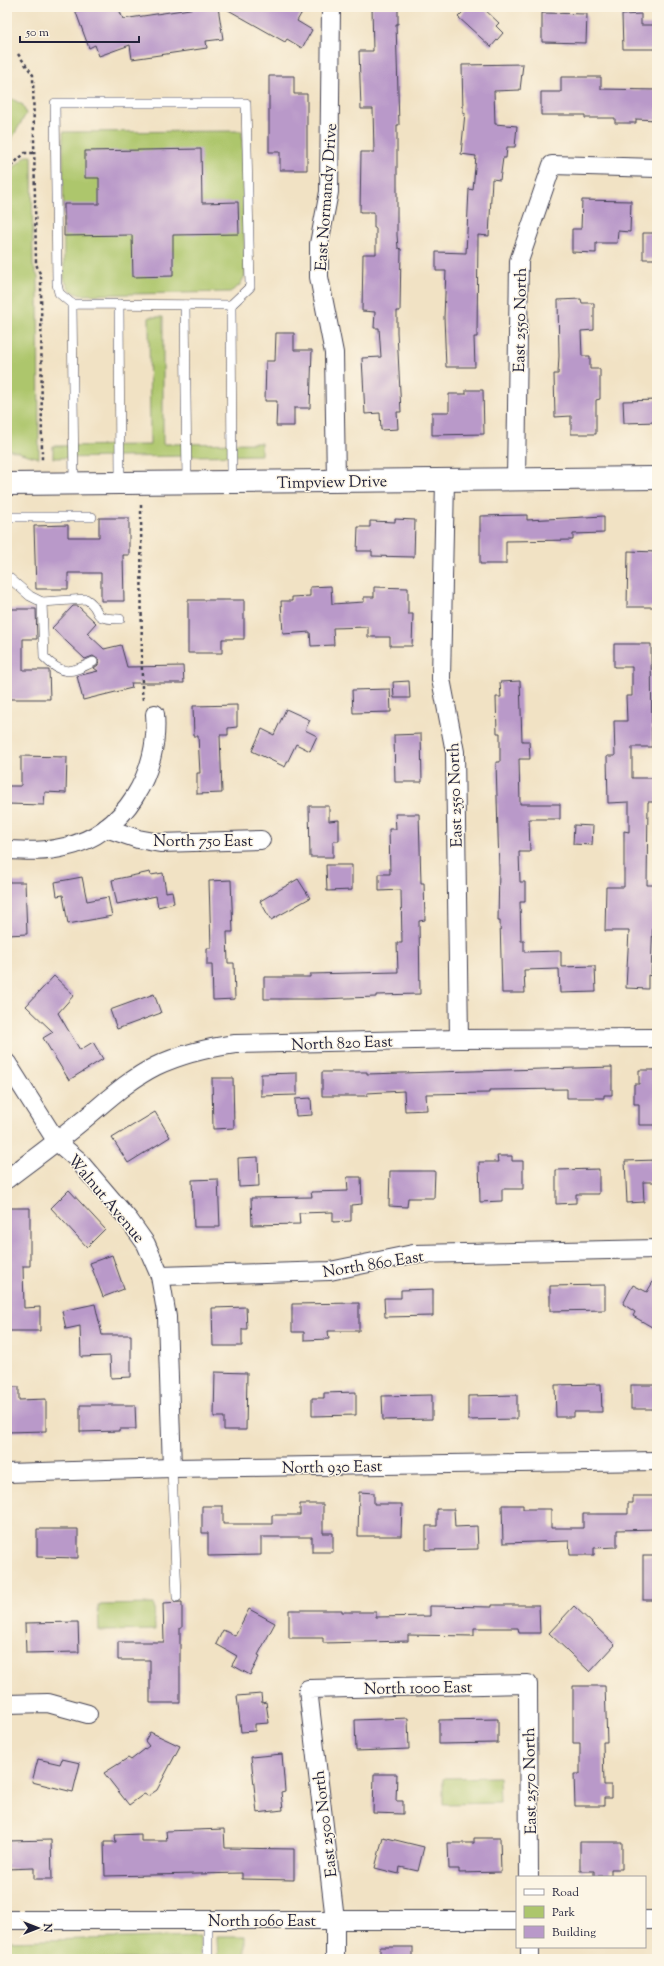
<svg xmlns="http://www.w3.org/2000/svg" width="664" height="1966" font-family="'Sorts Mill Goudy',serif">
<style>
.green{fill:#adc66c;stroke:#687454}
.building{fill:#b999c9}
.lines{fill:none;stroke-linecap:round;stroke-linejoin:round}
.lane-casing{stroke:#413f50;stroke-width:10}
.street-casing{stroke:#413f50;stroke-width:20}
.secondary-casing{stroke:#413f50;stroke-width:24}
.path{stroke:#413f50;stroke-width:2.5;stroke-dasharray:3 3;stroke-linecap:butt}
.lane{stroke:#fff;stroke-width:9}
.street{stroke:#fff;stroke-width:18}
.secondary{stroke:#fff;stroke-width:22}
.labels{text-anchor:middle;stroke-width:3;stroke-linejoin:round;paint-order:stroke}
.street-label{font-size:16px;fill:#22223b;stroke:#fcf5e5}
</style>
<rect width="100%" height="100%" fill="#fcf5e5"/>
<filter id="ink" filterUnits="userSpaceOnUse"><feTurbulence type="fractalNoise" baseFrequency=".025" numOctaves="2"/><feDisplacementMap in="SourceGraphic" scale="8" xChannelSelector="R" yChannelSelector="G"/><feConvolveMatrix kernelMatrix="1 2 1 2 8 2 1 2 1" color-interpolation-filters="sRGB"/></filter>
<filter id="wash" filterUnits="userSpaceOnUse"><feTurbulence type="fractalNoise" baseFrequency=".012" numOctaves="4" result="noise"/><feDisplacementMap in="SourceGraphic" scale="16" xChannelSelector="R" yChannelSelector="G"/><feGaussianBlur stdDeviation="0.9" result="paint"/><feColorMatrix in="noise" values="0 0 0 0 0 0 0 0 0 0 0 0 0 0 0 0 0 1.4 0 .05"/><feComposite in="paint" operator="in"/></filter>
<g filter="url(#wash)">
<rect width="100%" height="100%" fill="#f1e2c4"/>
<g class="green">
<path d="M7 96 23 105 26 114 7 147Z"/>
<path d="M242 131 245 276 239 286 230 292 80 295 70 290 64 279 63 132Z"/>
<path d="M26 156H32L33 266 38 277 39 458 7 449V174Z"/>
<path d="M149 317H163V444L261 443V455L53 458V446L150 445Z"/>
<path d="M154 1604 155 1630 99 1631 98 1605Z"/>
<path d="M499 1777 500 1803 443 1804V1778Z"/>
<path d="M200 1936V1959H7V1941Z"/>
<path d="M217 1936H245V1959H218Z"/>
</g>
<g id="blocks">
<g class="building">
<path d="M74 7H118L123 19 203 7H218L223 39 206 41 207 48 132 59 130 45 99 56 95 45 89 48Z"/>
<path d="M223 7H305L297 21 312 30 302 48 287 39 285 42Z"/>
<path d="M372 7H398V24H396L399 125H397V235L398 248 401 249 400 311H397V332L401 412H397L398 429 381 430 380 413 365 414 362 358 381 357 379 328H374L375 312 362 311 363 254H376V228H374V212H360L361 152H374L373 109H361L359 51H373Z"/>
<path d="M468 7H482L499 23 496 26 503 33 491 47 458 17Z"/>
<path d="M542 13 587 14 586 43 542 42Z"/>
<path d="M641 14V25H657V49H623L622 15Z"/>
<path d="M523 64 520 90 494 91 495 124 517 126 515 147H507L506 158H503L500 180 492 179 489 236 478 235 477 337H474L475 367H446L444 317 446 271H436V252L466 253 469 189 473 190 476 156 461 154 465 113 463 114 462 65Z"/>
<path d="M269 76H294V94H307V170H280V152H269Z"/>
<path d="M561 77H601V89L657 90V120L636 119V123H615V118H585V115H541V92H561Z"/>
<path d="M201 149 202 203 238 202 239 234 173 235V276L133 277 132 235 64 236V204H99V178H85V151Z"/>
<path d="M582 200 631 201 630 232 618 231 617 243H596V253L572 252V229H581Z"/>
<rect x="643" y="233" width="14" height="26"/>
<path d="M581 299 582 303H594V330L581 331 582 356H590V369H600V399L596 400V434H571V416L555 417 554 374H558L559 356 558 300Z"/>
<path d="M276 333H294V350H312L310 408H294V426H276L277 401H265L266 361H275Z"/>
<path d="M466 390H483L484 434 432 435V412H449V394H466Z"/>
<path d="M657 400V422L624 423 623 401Z"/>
<path d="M527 515V520L604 516V533L573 534V540L506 541V564H480V516Z"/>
<path d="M99 518H129V555H123L124 601H101V573H68V589H36L34 526 68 525V537H99Z"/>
<path d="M395 519 415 520 414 557 372 556V551H357L358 527H370V521L395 522Z"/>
<path d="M628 551 657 552 654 607H627Z"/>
<path d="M331 586 332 604 364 602V597H374V587L408 588V614H413L412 646H390V637H368V627L333 628 334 645 311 646 310 632 283 634 281 601H292V597L310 596V587Z"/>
<path d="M188 600H244V639H222V653H188Z"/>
<path d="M73 606H78L96 623 87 633 104 649 121 645 127 667 183 666 184 683H131L132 688 83 700 77 676 98 671 94 668 98 665 99 660 93 656 85 659 52 628Z"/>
<path d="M7 609H36L37 639H23V670H49L50 699H7Z"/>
<path d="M614 644H651L652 747H632V778H657V802H648L647 885H654L651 976 648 975V989L626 988 629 931H605L606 887H624V831L629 832V802L608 803 607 756H615L614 721H627L626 696H632V667H614Z"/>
<path d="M409 681 410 698H394L393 682Z"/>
<path d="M520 681 522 741H529L530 759H519L520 804H560V819H529L530 852H519L520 882H525V902H520L521 941H524V952L561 951V967L595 966 596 992 560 993 559 969 524 970 525 993H502L500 921H498L499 869 496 762H500V733H497L496 697H501L500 682Z"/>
<path d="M390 689 391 712 353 713 352 690Z"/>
<path d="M237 705V727L228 728V735H220L222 793 197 794V773H200L198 736H194L193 706Z"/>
<path d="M286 709 310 720 305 730 317 736 310 751 296 744 285 767 252 751 262 729 274 735Z"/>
<path d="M421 734 422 782H395L394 735Z"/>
<path d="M21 756 67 757 66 793 45 792 44 805 7 804V786H21Z"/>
<path d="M309 806H329V821L339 820V841H333V857H310Z"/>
<path d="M395 814H419L421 883H424L425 920 419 921 420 994 376 995V997L319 999H264V977H310V974L398 972 397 943H402L401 890 379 891V874H390L389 829H396Z"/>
<path d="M574 825 593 826 592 845 573 844Z"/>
<path d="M326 865H352V890L327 891Z"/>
<path d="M150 872 151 875 163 873 166 892 172 891 174 903 158 907 156 896 117 904 112 880Z"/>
<path d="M82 877 87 901 108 897 112 916 68 924 63 895 57 896 55 882Z"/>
<path d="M298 879 310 898 271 920 260 901Z"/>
<path d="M231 880 233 932H227L228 963H234L235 999 213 1000 212 965H207V948H211L209 881Z"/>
<path d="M7 882H25L27 934 7 935Z"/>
<path d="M54 976 74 995 58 1013 80 1050 93 1042 103 1059 69 1080 43 1038 53 1032 26 1006Z"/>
<path d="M154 994 161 1013 117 1029 110 1010Z"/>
<path d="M612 1067V1095H604V1098H567V1089L489 1090V1093L426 1094 427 1110 405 1111 404 1091 367 1093V1096H322V1072H367V1074Z"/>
<path d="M639 1070H657V1125H639V1104H634V1084H639Z"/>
<path d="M297 1073V1095L261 1096V1074Z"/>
<path d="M212 1078H233L234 1128 213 1129Z"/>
<path d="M311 1098 312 1115 296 1116 295 1099Z"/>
<path d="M155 1112 170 1137 128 1163 112 1138Z"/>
<path d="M497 1156H512V1161H523V1189H502V1201L480 1202 479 1162H498Z"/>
<path d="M258 1157 259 1186 239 1187 238 1158Z"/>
<path d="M657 1160V1182H643L644 1202 627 1203 625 1161Z"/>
<path d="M599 1169V1194H576V1203L556 1204V1170Z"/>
<path d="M390 1171H435L434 1198H408L407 1207 389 1206Z"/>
<path d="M347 1177H361L362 1204 351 1205V1221L333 1222V1212L299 1213 300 1224 252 1225 251 1198 312 1197 311 1192 348 1191Z"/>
<path d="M218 1179 220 1227H194L192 1180Z"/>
<path d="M69 1190 105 1229 87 1247 51 1208Z"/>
<path d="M7 1208H30V1266H23L24 1308 40 1307V1331H7Z"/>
<path d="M112 1255 124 1289 103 1297 90 1263Z"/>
<path d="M657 1275V1330L633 1316 635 1312 623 1304 633 1285 647 1292Z"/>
<path d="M605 1285V1310L550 1311V1286Z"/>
<path d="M433 1289V1316L385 1317 384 1298H401V1290Z"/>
<path d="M359 1303V1331H328L329 1339 304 1340V1332H292V1304Z"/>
<path d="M95 1304 102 1335H131V1377L111 1378 110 1356 81 1357 80 1326 66 1329 62 1311Z"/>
<path d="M246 1307 247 1329H242V1346H213L212 1308Z"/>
<path d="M215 1372 247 1373 246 1430H224V1417H214Z"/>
<path d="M601 1384 602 1412H574V1417H556L555 1385Z"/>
<rect x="631" y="1385" width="26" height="24"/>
<path d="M7 1387H19V1400L46 1399V1431L7 1432Z"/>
<path d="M356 1392V1415L312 1416V1398H324V1393Z"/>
<path d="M432 1395V1419L383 1420 382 1396Z"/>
<path d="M517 1395V1419L468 1420V1396Z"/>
<path d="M80 1405H135L136 1429H119V1431L80 1432Z"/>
<path d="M359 1492 374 1493V1504H402L401 1536H358Z"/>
<path d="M633 1496H657V1529L617 1530V1547L594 1548V1555H570L569 1541 503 1543 502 1505H523V1509H551V1528H583V1514H628V1503H633Z"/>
<path d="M300 1504H323V1533H333V1552H312V1537H261V1555L208 1556V1533H202V1506H223V1524H272V1515H300Z"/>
<path d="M437 1509H454L455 1527 477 1526 478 1549 426 1550V1526H437Z"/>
<path d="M37 1529H78V1558L37 1557Z"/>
<rect x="643" y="1556" width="14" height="44"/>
<path d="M182 1602V1628H180V1703H150V1660H118V1642H164L163 1603Z"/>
<path d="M492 1605H539L540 1633H519L518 1628H474V1636L408 1635V1641L323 1643V1638H289V1610H342V1612H376V1617L430 1616V1606L492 1607Z"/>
<path d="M574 1606 615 1645 590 1672 549 1633Z"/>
<path d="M249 1609 275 1623 258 1655 260 1656 250 1675 232 1665 237 1656 216 1644 223 1630 235 1636Z"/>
<path d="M78 1622 79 1652 26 1653 25 1623Z"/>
<path d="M573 1686H605L607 1742H603L604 1785H611V1798H604V1806H575L574 1774H580V1743H573Z"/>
<path d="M261 1694 262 1703 266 1702 269 1723 255 1724V1731L241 1732 237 1696Z"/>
<path d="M408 1718 409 1749 356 1751 355 1720Z"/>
<path d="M498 1719V1743L439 1744V1720Z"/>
<path d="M150 1732 180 1746 157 1790 148 1796 144 1794 129 1805 104 1773 128 1758 131 1760 149 1746 145 1741Z"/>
<path d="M282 1754 285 1791 281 1792 283 1810 257 1813 251 1757Z"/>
<path d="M38 1759 60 1764 62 1759 80 1763 73 1792 32 1782Z"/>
<path d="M374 1774H397L396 1801H403V1814L373 1813Z"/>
<path d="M224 1829 225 1848 294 1849V1880L242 1879V1873L105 1876 104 1842H116L115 1835 141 1834V1841H167L166 1831Z"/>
<path d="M383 1837 424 1847 418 1871 400 1867 399 1874 375 1868Z"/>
<path d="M474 1838H500L501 1872 459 1873V1869H449L448 1843H474Z"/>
<path d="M51 1840 52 1879H34V1868L7 1869V1841Z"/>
<path d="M580 1842H622V1869H611V1876H594V1871H580Z"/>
<rect x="380" y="1947" width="33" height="12"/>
</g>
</g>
</g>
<g filter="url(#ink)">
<use href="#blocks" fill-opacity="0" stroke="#413f50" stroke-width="1"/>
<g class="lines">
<defs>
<g id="lane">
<path d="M72 304 59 293 57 284 55 103H246L250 287 231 305"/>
<path d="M119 304 120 483"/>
<path d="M185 305 187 483"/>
<path d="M74 484 72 304 231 305 232 482"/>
<path d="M7 517H92"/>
<path d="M7 576 30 596 42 602 86 599C105 611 87 619 120 619"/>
<path d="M42 602 44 657C62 676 71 673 93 662"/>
<path d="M172 1468 177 1597"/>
<path d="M208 1920V1959"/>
</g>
<g id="street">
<path d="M331 7 329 192 319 244V277L334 353 336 481"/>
<path d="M445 480 441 679 455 752 459 1039"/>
<path d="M516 480 519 261 552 165 657 168"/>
<path d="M106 828 138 839 160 843 261 840"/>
<path d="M7 850C27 851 46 852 65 847 125 834 160 771 155 714"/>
<path d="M7 1063 57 1142 77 1159 129 1220 146 1244 160 1276 167 1317 172 1468"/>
<path d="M7 1179C32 1160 58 1141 82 1121 105 1102 128 1080 156 1066 181 1054 207 1048 235 1044L459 1039 657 1038"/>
<path d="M160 1276 330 1271 413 1254 657 1249"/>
<path d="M7 1473 172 1468 657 1461"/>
<path d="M7 1704 48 1703 88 1714"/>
<path d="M7 1920H517"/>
<path d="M645 1920H657"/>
<path d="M530 1947V1959"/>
<path d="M335 1959V1920L308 1689 528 1684 529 1877"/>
</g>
<path id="secondary" d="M7 484 657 478"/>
</defs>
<use href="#lane" class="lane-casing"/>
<use href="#street" class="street-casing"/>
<use href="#secondary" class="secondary-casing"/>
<g class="path">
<path d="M18 54 33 75 36 264 41 276 42 462"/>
<path d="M7 170 25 153H34"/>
<path d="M141 505 142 691 143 700 145 701"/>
</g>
<use href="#lane" class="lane"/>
<use href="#street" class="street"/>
<use href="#secondary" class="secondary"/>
</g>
</g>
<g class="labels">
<g class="street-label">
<text transform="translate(325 197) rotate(-86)" y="6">East Normandy Drive</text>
<text transform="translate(519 320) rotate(-89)" y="6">East 2550 North</text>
<text transform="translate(332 481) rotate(-1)" y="6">Timpview Drive</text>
<text transform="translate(454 795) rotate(-92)" y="6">East 2550 North</text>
<text x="203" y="846">North 750 East</text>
<text transform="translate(342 1042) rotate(-2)" y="6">North 820 East</text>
<text transform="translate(107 1198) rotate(50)" y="6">Walnut Avenue</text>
<text transform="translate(373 1263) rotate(-9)" y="6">North 860 East</text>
<text transform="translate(332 1466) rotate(-1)" y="6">North 930 East</text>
<text transform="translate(418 1687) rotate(-1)" y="6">North 1000 East</text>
<text transform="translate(529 1781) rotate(-91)" y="6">East 2570 North</text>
<text transform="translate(324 1824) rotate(-97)" y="6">East 2500 North</text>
<text x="262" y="1926">North 1060 East</text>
</g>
</g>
<rect width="664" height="1966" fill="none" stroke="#fcf5e5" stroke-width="24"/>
<rect x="516" y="1876" width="130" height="72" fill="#fcf5e5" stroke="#a5a1a1"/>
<rect x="524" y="1889" width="20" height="6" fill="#ffffff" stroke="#a5a1a1"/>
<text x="552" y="1896" font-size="12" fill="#22223b">Road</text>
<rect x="524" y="1906" width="20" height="12" fill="#adc66c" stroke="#a5a1a1"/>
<text x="552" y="1916" font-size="12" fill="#22223b">Park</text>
<rect x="524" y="1926" width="20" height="12" fill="#b999c9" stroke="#a5a1a1"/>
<text x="552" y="1936" font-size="12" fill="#22223b">Building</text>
<g transform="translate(38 1928) rotate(90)" stroke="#fcf5e5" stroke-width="3" paint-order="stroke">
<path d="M0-3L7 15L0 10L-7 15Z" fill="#22223b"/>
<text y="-6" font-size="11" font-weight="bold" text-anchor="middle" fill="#22223b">N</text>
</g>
<path d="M20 36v6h119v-6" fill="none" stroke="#22223b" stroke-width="2"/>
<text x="26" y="36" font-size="12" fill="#22223b" stroke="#fcf5e5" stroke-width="3" paint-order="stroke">50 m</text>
</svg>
